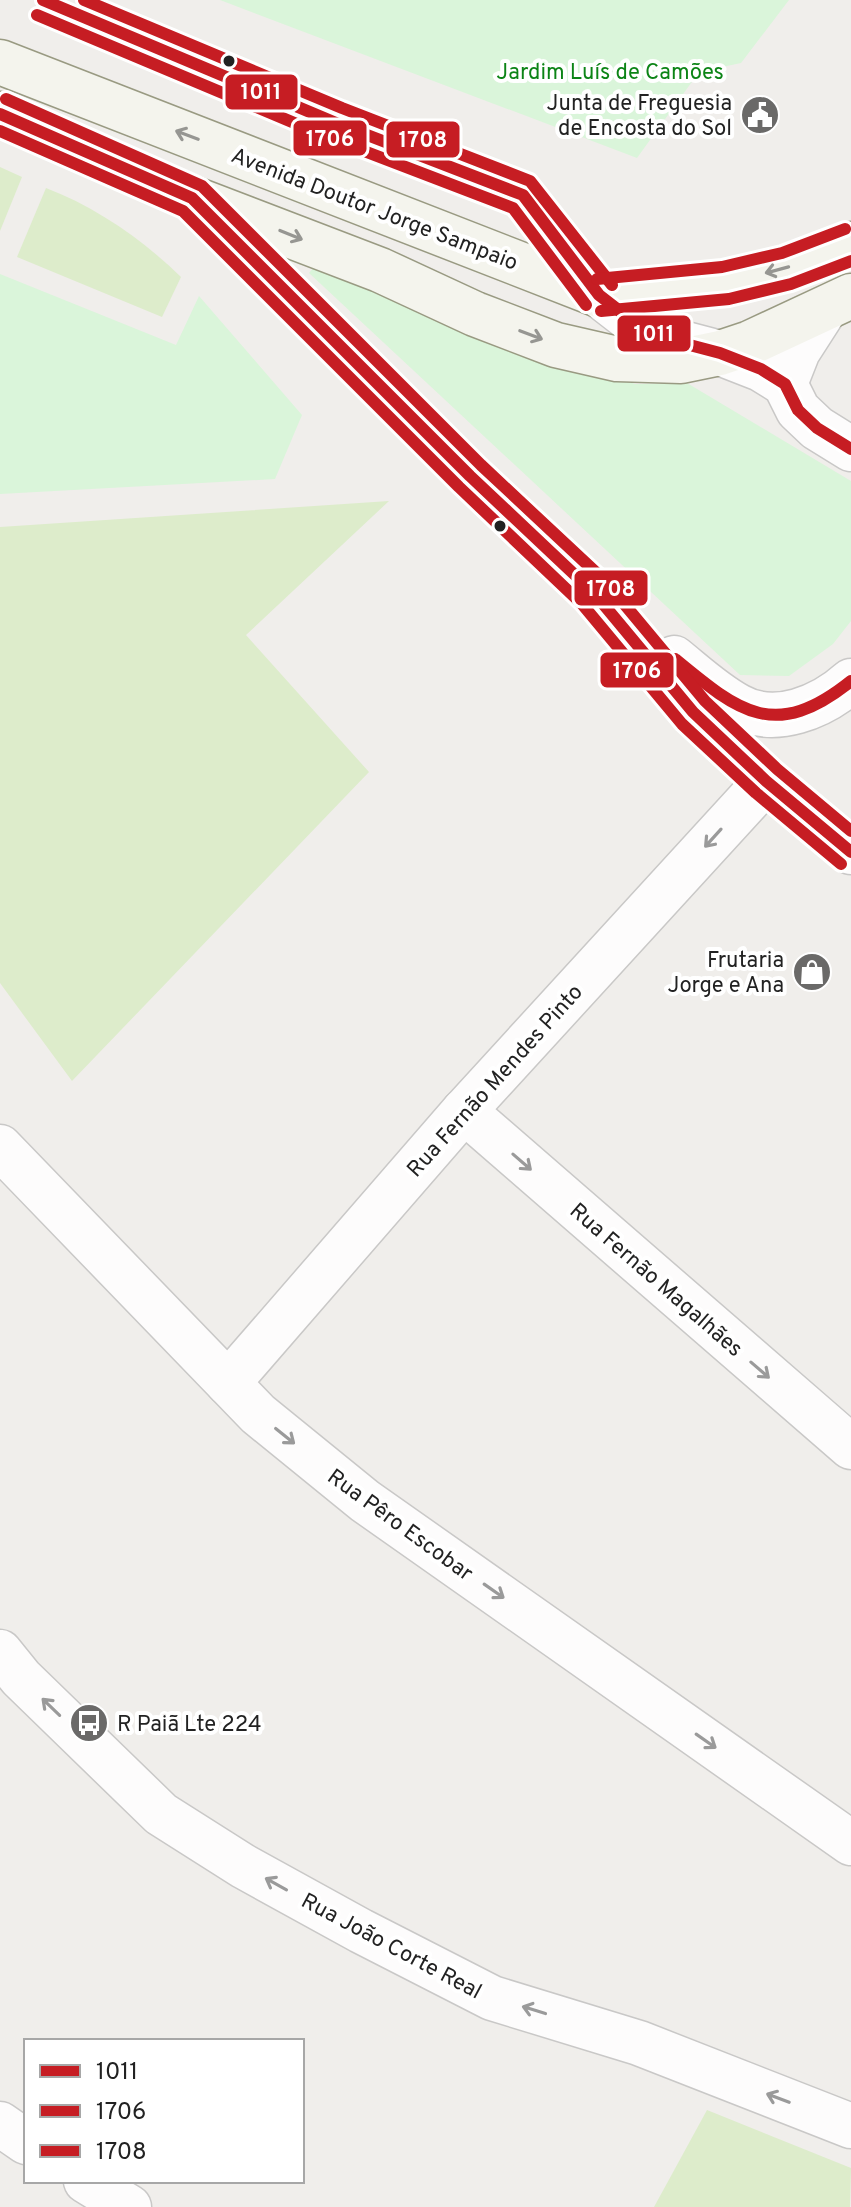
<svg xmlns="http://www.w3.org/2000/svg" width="851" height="2207" font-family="Overpass,sans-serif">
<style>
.grass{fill:#ddeccb}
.park{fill:#daf5da}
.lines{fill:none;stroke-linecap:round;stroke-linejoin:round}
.street-casing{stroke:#c9c8c7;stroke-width:47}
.secondary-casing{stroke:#999a82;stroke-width:47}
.street{stroke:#fdfcfc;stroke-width:44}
.secondary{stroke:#f4f4ed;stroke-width:44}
.bus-1-casing{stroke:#fff;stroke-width:18}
.bus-2-casing{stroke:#fff;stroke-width:18}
.bus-3-casing{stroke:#fff;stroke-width:18}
.bus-1{stroke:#c61d23;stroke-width:12}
.bus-2{stroke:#c61d23;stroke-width:12}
.bus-3{stroke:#c61d23;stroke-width:12}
.oneway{stroke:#969692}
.oneway2{stroke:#9a9a9a}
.bus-dot{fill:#222;stroke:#fff;stroke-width:3}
.labels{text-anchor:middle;stroke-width:8;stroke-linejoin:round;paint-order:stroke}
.park-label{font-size:22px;fill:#0c8416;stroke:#fff}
.poi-label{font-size:22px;fill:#222;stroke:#fff;text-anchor:end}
.street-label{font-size:22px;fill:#222;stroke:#fff}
.line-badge{stroke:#fff;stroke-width:3}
.badge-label{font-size:22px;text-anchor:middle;font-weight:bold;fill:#fff}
</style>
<rect width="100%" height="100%" fill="#f0eeeb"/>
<g class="grass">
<path d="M0 167 22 177 0 231Z"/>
<path d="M46 188C96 207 143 240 181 277L162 317 17 257Z"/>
<path d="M389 501 246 635 369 772 72 1081 0 983V527Z"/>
<path d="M707 2110 851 2168 850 2207H654Z"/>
</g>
<g class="park">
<path d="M220 0H789L741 63 699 72 637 158Z"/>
<path d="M317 263 567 360 635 384 687 383 851 481V621L833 644 789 676 740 675 309 273Z"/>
<path d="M0 274 176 345 199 296 302 415 275 479 0 494Z"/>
</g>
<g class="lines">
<defs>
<g id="street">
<path d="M192 198 470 476 594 593 693 712 766 781 851 852"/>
<path d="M599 295 639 326 663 338 720 353 761 369 785 384 798 410 817 428 851 449"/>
<path d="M785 384 798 351 825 309"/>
<path d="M674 658C694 674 714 693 738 706 775 727 822 707 851 681"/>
<path d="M464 1111 851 1447"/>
<path d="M0 1147 258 1414 365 1501 851 1843"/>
<path d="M228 1383 464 1111 766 781"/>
<path d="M0 1652 21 1678 161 1814 243 1866 361 1931 492 1998 639 2043 851 2126"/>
<path d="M0 2124 26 2142"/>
<path d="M86 2181 129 2207"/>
</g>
<g id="secondary">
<path d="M0 62 599 295 725 283 787 268 851 244"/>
<path d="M0 114 192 198 380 270 475 314 556 345 617 359 681 361 720 353 750 343 851 296"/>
</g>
</defs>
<use href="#street" class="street-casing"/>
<use href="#secondary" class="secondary-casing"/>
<use href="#street" class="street"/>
<use href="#secondary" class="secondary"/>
<defs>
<g id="bus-1">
<path d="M43 0 336 123 523 195 599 295 639 326 663 338 720 353 761 369 785 384 798 410 817 428 851 449"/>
<path d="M0 114 192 198 470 476 594 593 693 712 766 781 851 852"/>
<path d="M675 659C739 712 775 742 851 681"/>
</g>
<g id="bus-2">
<path d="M37 15 330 138 513 208 586 305"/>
<path d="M0 131 183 211 459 487 582 604 682 724 756 793 841 864"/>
<path d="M601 311 729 299 791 284 851 261"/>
</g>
<g id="bus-3">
<path d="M84 0 342 108 530 181 612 285"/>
<path d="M6 99 202 186 481 465 605 581 705 701 777 769 851 831"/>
<path d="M597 279 722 267 782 253 845 229"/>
</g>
</defs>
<use href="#bus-1" class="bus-1-casing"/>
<use href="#bus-2" class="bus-2-casing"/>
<use href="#bus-3" class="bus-3-casing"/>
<use href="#bus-1" class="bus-1"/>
<use href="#bus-2" class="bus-2"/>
<use href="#bus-3" class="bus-3"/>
</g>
<defs><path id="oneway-shaft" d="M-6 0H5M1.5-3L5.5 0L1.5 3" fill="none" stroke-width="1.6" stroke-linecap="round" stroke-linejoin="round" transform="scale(2)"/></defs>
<g class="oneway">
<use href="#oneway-shaft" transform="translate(187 135) rotate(-159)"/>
<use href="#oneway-shaft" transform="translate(291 235) rotate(22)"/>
<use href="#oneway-shaft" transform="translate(777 270) rotate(165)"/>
<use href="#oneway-shaft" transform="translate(531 335) rotate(21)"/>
</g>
<g class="oneway2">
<use href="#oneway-shaft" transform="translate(713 838) rotate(132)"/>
<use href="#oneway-shaft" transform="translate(522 1162) rotate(41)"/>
<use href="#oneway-shaft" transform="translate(760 1370) rotate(41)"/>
<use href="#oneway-shaft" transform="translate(285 1436) rotate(39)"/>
<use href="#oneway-shaft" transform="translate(494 1591) rotate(35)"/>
<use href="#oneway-shaft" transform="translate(51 1707) rotate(-136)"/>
<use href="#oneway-shaft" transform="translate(706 1741) rotate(35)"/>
<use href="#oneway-shaft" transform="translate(276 1884) rotate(-151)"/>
<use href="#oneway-shaft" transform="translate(534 2010) rotate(-163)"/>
<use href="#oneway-shaft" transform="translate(778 2098) rotate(-159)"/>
</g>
<defs>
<symbol id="civic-disc" viewBox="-11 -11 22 22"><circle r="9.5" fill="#6a6968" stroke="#fff"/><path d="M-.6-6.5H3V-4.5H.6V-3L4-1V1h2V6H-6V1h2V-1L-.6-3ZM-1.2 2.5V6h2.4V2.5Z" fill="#fff"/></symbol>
<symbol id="shop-disc" viewBox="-11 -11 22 22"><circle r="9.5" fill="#6a6968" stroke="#fff"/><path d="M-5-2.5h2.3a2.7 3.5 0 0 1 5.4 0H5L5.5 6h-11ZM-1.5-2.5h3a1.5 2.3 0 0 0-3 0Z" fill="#fff"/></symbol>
<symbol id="bus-disc" viewBox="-11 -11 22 22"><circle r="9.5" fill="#6a6968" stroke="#fff"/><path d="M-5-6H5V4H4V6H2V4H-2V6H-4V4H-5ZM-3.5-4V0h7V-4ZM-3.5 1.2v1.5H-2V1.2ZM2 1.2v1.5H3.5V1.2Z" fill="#fff"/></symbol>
</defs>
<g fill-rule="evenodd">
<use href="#civic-disc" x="738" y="93" width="44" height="44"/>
<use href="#shop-disc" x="790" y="950" width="44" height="44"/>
<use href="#bus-disc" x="67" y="1701" width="44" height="44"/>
</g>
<g class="bus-dot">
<circle cx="229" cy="61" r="7"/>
<circle cx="500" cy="526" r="7"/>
</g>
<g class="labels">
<g class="park-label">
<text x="610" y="79">Jardim Luís de Camões</text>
</g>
<g class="poi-label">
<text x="732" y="110">Junta de Freguesia<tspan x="732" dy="25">de Encosta do Sol</tspan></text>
<text x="784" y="967">Frutaria<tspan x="784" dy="25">Jorge e Ana</tspan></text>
<text x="117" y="1731" text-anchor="start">R Paiã Lte 224</text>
</g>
<g class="street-label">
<text transform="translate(375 208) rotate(21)" y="8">Avenida Doutor Jorge Sampaio</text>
<text transform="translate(494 1080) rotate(-48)" y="8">Rua Fernão Mendes Pinto</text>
<text transform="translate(657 1279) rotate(41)" y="8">Rua Fernão Magalhães</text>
<text transform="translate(401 1524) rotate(36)" y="8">Rua Pêro Escobar</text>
<text transform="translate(392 1945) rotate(28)" y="8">Rua João Corte Real</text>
</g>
</g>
<g class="line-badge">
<rect x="224" y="73" width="75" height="38" rx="8" fill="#c61d23"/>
<rect x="292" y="119" width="76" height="38" rx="8" fill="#c61d23"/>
<rect x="385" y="120" width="76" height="39" rx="8" fill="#c61d23"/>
<rect x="616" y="314" width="76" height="39" rx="8" fill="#c61d23"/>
<rect x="573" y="569" width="76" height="38" rx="8" fill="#c61d23"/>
<rect x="599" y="651" width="76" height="38" rx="8" fill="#c61d23"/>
</g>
<g class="badge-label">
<text x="261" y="99">1011</text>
<text x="330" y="146">1706</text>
<text x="423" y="147">1708</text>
<text x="654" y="341">1011</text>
<text x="611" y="596">1708</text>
<text x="637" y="678">1706</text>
</g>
<rect x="24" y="2039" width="280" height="144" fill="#ffffff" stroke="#a7a7a7" stroke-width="2"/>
<rect x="40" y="2065" width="40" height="12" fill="#c61d23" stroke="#a7a7a7" stroke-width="2"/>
<text x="96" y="2079" font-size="24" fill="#222222">1011</text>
<rect x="40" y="2105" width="40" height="12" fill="#c61d23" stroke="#a7a7a7" stroke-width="2"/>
<text x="96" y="2119" font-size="24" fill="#222222">1706</text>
<rect x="40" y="2145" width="40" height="12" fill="#c61d23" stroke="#a7a7a7" stroke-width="2"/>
<text x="96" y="2159" font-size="24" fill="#222222">1708</text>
</svg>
